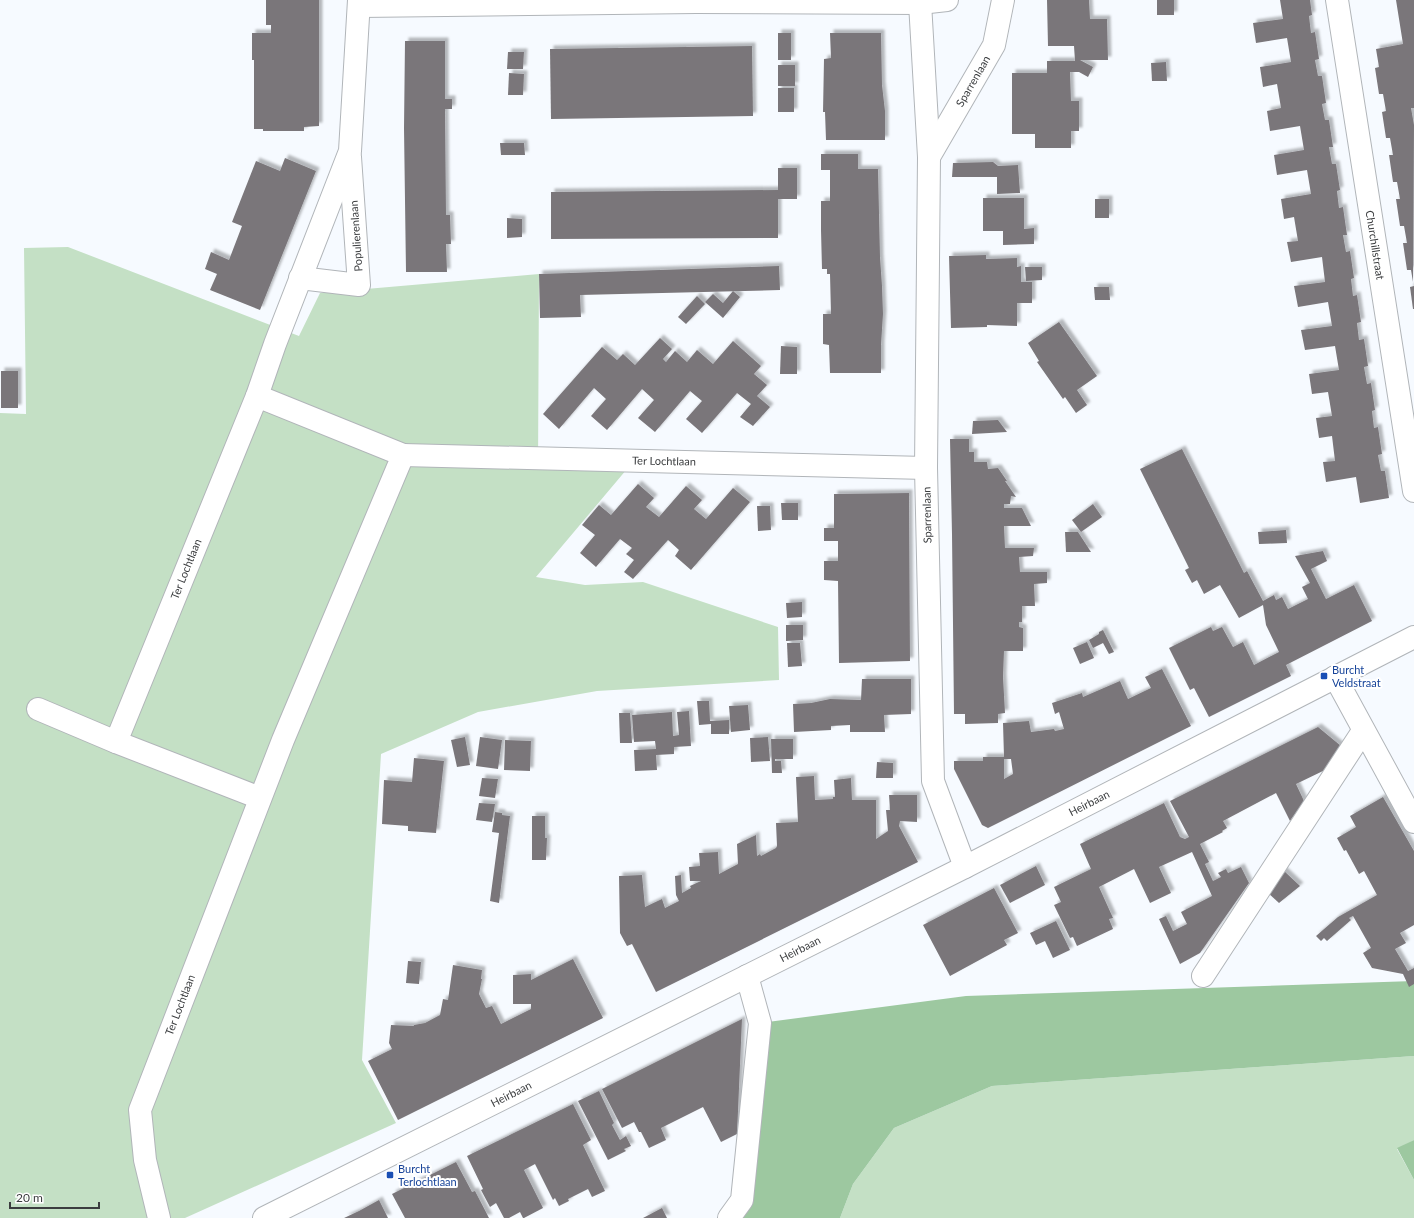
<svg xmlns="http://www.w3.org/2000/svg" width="1414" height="1218" font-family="Lato,sans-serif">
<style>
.green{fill:#c4e0c5}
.forest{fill:#9dc8a0}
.building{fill:#7a767a;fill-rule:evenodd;filter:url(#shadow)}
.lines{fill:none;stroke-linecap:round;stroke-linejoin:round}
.minor-casing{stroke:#b1b5b9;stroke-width:24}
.minor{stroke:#fff;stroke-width:22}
.transit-dot{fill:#1a4fb4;stroke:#fff;stroke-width:1.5}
.labels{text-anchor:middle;stroke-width:4;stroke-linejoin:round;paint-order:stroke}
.street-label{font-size:11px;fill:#3b3d3f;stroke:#fff}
.transit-label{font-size:11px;fill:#164399;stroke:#fff;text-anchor:start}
</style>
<defs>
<filter id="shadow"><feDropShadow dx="3.5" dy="-3.5" stdDeviation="1" flood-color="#0004"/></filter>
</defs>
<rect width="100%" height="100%" fill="#f6faff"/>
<g class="green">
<path d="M68 247 299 336 320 293 539 274 538 468 627 469 536 577 585 585 643 582 778 627 779 680 597 691 478 712 381 754 362 1060 396 1123 185 1218H0V413L26 414 24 248Z"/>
<path d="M1414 1056V1140L1397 1149 1414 1180V1218H840L853 1184 894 1128 992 1086Z"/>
</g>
<g class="forest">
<path d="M1414 981V1056L992 1086 894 1128 853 1184 840 1218H729L760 1023 966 996Z"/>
<path d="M1414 1140V1180L1397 1148Z"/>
</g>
<g class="building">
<path d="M266 0H319V126L304 127V131H263V129H254V60H252V33H271V25H266Z"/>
<path d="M1047 0H1089L1090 19H1107L1108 60H1080L1093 67 1088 77 1079 72H1070L1071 101H1079V131H1071V148H1035V134H1012V73H1047V61H1075L1074 46H1048Z"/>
<rect x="1157" y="0" width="17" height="15"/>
<path d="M1280 0H1310L1312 15 1309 16 1311 33 1315 32 1319 59 1315 60 1318 76H1322L1326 103 1322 104 1325 120H1329L1333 147H1329L1332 164H1336L1340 190 1337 191 1339 208 1343 207 1347 235H1343L1346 252 1350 251 1354 278 1351 279 1353 296 1357 295 1361 322 1357 323 1359 340 1364 339 1368 366 1364 367 1367 384 1371 383 1375 410 1372 411 1374 428 1378 427 1382 454 1378 455 1381 471H1385L1389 498 1360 503 1356 477 1326 482 1323 462 1335 461 1332 436 1319 438 1316 418 1332 416 1328 392 1312 394 1309 374 1339 370 1335 346 1305 350 1301 330 1332 326 1328 302 1298 307 1294 286 1325 282 1322 257 1291 262 1287 242 1298 241 1294 217 1284 219 1281 199 1311 194 1307 170 1277 175 1274 155 1304 150 1300 126 1270 131 1267 111 1281 108 1277 84 1263 87 1260 67 1291 62 1287 38 1256 43 1253 23 1283 19Z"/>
<path d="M1396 0H1414V108H1411L1414 125 1413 282 1411 270H1407L1403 243H1407L1404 226H1400L1396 199H1400L1397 182H1393L1389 155H1393L1390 138H1386L1382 112 1386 111 1383 94H1379L1375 68 1379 67 1376 49 1403 44Z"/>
<rect x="778" y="33" width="13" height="27"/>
<path d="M830 33H881L882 85 885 111V140H826L825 112H823L824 59 831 58Z"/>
<path d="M405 41H445V99H452V109H445L446 215H450L451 244H446L447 272H406L404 128Z"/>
<path d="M752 46 753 116 551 119 550 49Z"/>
<path d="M508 52H524L523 69H507Z"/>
<path d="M1166 62 1167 81H1152L1151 63Z"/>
<rect x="778" y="65" width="17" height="21"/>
<path d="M509 73 524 74 523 95H508Z"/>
<rect x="778" y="88" width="16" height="24"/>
<path d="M500 143H524L525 155H501Z"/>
<path d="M821 154H858V169H878L880 257 882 286 883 314 881 345V373H830L829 345 823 344V314H831L830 274H827V269H822L821 230V201H830V170H821Z"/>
<path d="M285 158 316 171 260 310 210 290 217 274 205 269 211 252 229 260 242 226 232 222 256 161 280 171Z"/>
<path d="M993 162 998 166 1018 165 1020 193 997 194V177H952L953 163Z"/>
<path d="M778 168H797V199H778V238L551 239V192L778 190Z"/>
<path d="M983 198H1024V229L1034 228V244L1003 245V231H983Z"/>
<rect x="1095" y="199" width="14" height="19"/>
<path d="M507 218 522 219V237L507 238Z"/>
<path d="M986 255V259L1017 258V267L1021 266V282H1032V303H1017V326L987 325V327L951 328 949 256Z"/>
<path d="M779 266 780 290 580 295 581 317 540 318 539 274Z"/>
<path d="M1025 267H1042V280L1026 281Z"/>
<path d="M1414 286V309H1413L1410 287Z"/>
<path d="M1094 287H1109L1110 300H1095Z"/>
<path d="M733 291 740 297 723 318 705 302 713 294 723 303Z"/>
<path d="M697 296 705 304 686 324 678 317Z"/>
<path d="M1059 322 1097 376 1077 390 1087 405 1076 413 1065 397 1063 399 1037 362 1039 361 1028 343Z"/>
<path d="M660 338 672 349 663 359 666 362 675 351 687 362 697 350 713 364 733 341 761 366 754 374 767 385 757 396 770 407 753 426 740 417 751 404 737 393 702 433 686 419 702 401 690 391 655 432 638 418 654 400 642 389 607 430 591 416 606 399 594 388 559 429 543 414 602 347 617 360 623 354 635 365Z"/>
<path d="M781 346 797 347V374H780Z"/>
<rect x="1" y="371" width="17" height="37"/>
<path d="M998 420 1007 432 972 434 973 421Z"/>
<path d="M950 439H969V452H974V462H987L988 469 998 468 1007 481H1005L1016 497 1011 496 1010 504H1004V508H1022L1031 526H1004L1005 548H1034L1033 556 1019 557 1020 572H1047V583L1034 584 1035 606H1022V622H1019V627L1023 628V651H1004L1003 677 1005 713 998 714V723L965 724V714H954L952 534Z"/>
<path d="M1182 449 1244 573 1247 571 1263 601 1274 595 1276 600 1282 597 1288 609 1308 599 1302 587 1310 583 1295 556 1323 551 1327 561 1311 569 1326 599 1354 585 1372 621 1286 665 1291 676 1209 717 1194 688 1190 690 1169 648 1211 627 1213 631 1222 627 1233 647 1243 642 1254 665 1279 652 1266 625 1263 605 1239 618 1220 585 1204 594 1197 580 1192 583 1185 570 1189 568 1140 469Z"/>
<path d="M638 484 654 498 646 507 659 517 686 486 702 500 694 509 706 519 733 488 750 502 691 570 675 556 679 550 668 540 633 579 624 572 634 560 626 554 632 548 620 539 596 567 580 553 595 535 582 525 599 505 611 515Z"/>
<path d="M909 493 910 661 839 663 838 581 824 580V561H838V541H824V528H834V494Z"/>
<path d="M781 503H798V520H782Z"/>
<path d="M1093 504 1102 517 1081 532 1072 520Z"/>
<path d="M757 506H770L771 530 758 531Z"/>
<path d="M1286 530 1287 543 1259 544 1258 532Z"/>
<path d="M1065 532H1078L1091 552H1066Z"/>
<path d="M802 602V617L787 618 786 603Z"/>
<path d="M786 625H803V640L786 641Z"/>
<path d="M1103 630 1114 652 1109 654 1103 643 1093 648 1089 640 1099 634V632Z"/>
<path d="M1087 642 1094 658 1080 664 1073 648Z"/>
<path d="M787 643H800L802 666 788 667Z"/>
<path d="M1162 669 1191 726 988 828 982 825 954 769V761H983V757H1004L1003 723 1029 721 1031 732 1054 729 1055 731 1064 729 1059 712 1055 714 1052 703 1082 693 1083 697 1120 681 1128 699 1151 688 1145 677ZM1004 759H1011L1013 774 1004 779Z"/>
<path d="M862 679H911V714L884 715 885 732H850V725L831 726V730L794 732 793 704 811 703 830 699 861 700Z"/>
<path d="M697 701H709L710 721 729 720V734H711V724L699 725Z"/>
<path d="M748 705 750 730 731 732 729 706Z"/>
<path d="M689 711 691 746 674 747V754L656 755 657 770 635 771 634 750 656 749 655 741 634 742 632 715 672 712 673 736 679 735 677 712Z"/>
<path d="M619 713H630L632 743H620Z"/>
<path d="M1318 727 1341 746 1325 770 1296 784 1304 801 1290 821 1276 793 1223 821 1227 828 1222 831 1223 832 1200 844 1209 862 1205 864 1213 881 1221 877 1218 873 1226 869 1228 873 1241 867 1249 883 1200 953 1180 964 1159 919 1166 916 1173 931 1187 924 1181 912 1212 896 1192 852 1159 867 1171 893 1150 903 1134 869 1099 887 1113 918 1109 919 1113 929 1077 946 1073 937 1070 938 1054 905 1061 902 1054 887 1091 869 1080 844 1164 803 1180 837 1185 839 1189 837 1170 801Z"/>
<path d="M465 737 470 765 457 767 451 740Z"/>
<path d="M480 737 502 740 498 769 476 766Z"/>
<path d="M768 737 770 761 751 762 750 738Z"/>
<path d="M771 739H793V759H775V761H781L782 773H772Z"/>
<path d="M505 740 531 741 530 771 504 770Z"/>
<path d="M414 758 444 761 436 833 408 831V826L382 824 384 780 412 782Z"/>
<path d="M877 762 893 763V778H876Z"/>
<path d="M814 776 815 800 833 799V797H835L834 780 851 778 852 800H876V839L888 831 886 810H890L889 795H917V822L900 821 899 826 918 862 656 992 632 944 627 946 620 933 619 876 642 875 645 907 662 899 665 908 679 901 676 895 675 876 681 875 682 893 691 888 690 886 701 881H690L689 867 700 866 699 853 718 852 719 874 738 864 737 844 756 835 757 856 760 854 761 856 776 848 777 846 776 823 798 822 796 777Z"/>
<path d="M482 778 498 779 495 798 479 796Z"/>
<path d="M1383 797 1414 851V925L1400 933 1406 943 1395 949 1408 971 1414 968V984L1409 987 1403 974 1372 968 1363 953 1371 948 1353 916 1349 918 1351 920 1327 941 1324 938 1321 941 1316 936 1338 917 1377 895 1364 871 1359 874 1346 850 1344 851 1337 838 1356 827 1350 816Z"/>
<path d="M479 803 495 804 492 822 476 820Z"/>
<path d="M495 812 502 813V815L510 816 499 903 490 901 499 833 492 832Z"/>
<path d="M532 816H545V838H547L546 860H532Z"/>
<path d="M1036 866 1045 885 1010 903 1000 885Z"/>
<path d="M1283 870 1300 886 1279 903 1267 892Z"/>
<path d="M994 888 1018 933 1004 940 1007 945 950 976 923 925Z"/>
<path d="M1056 921 1070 950 1053 958 1045 941 1036 945 1030 933Z"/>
<path d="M573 959 603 1018 398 1120 368 1061 392 1049 389 1043 391 1025 414 1026V1025L425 1023 440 1015 443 999 448 1000 453 965 482 970 481 979H482L479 994 486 1008 492 1006 501 1024 531 1009V1004H513V975L531 974V980Z"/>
<path d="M408 961 421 962 419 984 406 983Z"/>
<path d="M742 1019 737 1134 721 1142 703 1107 661 1128 666 1140 649 1148 641 1132H639L634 1122 622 1128 602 1089Z"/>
<path d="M599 1091 614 1123 612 1125 620 1140 626 1136 631 1146 624 1149 626 1151 608 1160 578 1101Z"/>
<path d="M573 1104 591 1140 583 1145 605 1191 592 1197 588 1189 568 1199 569 1201 559 1206 555 1198 553 1200 535 1164 524 1170 543 1208 524 1218H523L520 1212 509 1218H504L496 1203 490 1207 481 1190 483 1189 467 1156Z"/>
<path d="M456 1162 472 1192 475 1191 489 1218H405L392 1194Z"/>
<path d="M379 1200 388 1218H344L359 1211Z"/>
<path d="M662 1208 667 1218H643Z"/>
</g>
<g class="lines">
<defs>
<g id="minor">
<path d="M1337 0 1414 491"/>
<path d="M920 3 929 157 926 468 933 781 965 867"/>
<path d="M360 6 696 2 920 3 947 0"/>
<path d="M929 157 994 45 1003 0"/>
<path d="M300 278 359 285 350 157"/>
<path d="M403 455 926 468"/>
<path d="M1335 677 1414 822"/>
<path d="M38 709 116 742"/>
<path d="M260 798 116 742 257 396 275 344 350 151 359 0"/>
<path d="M1203 976 1363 731"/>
<path d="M159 1218 145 1160 140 1110 283 740 403 455 257 396"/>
<path d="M264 1218 965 867 1414 637"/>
<path d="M729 1218 742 1200 760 1023 747 976"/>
</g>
</defs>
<use href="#minor" class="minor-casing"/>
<use href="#minor" class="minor"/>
</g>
<g class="transit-dot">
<rect x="1320" y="672" width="8" height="8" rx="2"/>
<rect x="386" y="1171" width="8" height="8" rx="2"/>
</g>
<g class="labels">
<g class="street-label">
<text transform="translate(973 81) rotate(-60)" y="4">Sparrenlaan</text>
<text transform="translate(356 236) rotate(-94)" y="4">Populierenlaan</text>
<text transform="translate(1375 245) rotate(81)" y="4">Churchillstraat</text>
<text transform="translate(664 461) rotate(1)" y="4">Ter Lochtlaan</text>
<text transform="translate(927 515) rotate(-91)" y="4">Sparrenlaan</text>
<text transform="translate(186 569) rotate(-68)" y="4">Ter Lochtlaan</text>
<text transform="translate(1089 803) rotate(-27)" y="4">Heirbaan</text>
<text transform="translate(800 949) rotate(-27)" y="4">Heirbaan</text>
<text transform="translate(180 1005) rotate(-69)" y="4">Ter Lochtlaan</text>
<text transform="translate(511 1094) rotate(-27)" y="4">Heirbaan</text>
</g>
<g class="transit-label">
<text x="1332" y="674">Burcht<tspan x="1332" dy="13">Veldstraat</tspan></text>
<text x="398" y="1173">Burcht<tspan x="398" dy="13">Terlochtlaan</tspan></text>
</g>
</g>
<path d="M10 1202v6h89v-6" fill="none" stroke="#3b3d3f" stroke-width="2"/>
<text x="16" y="1202" font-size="12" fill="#3b3d3f" stroke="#ffffff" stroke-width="3" paint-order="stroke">20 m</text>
</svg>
